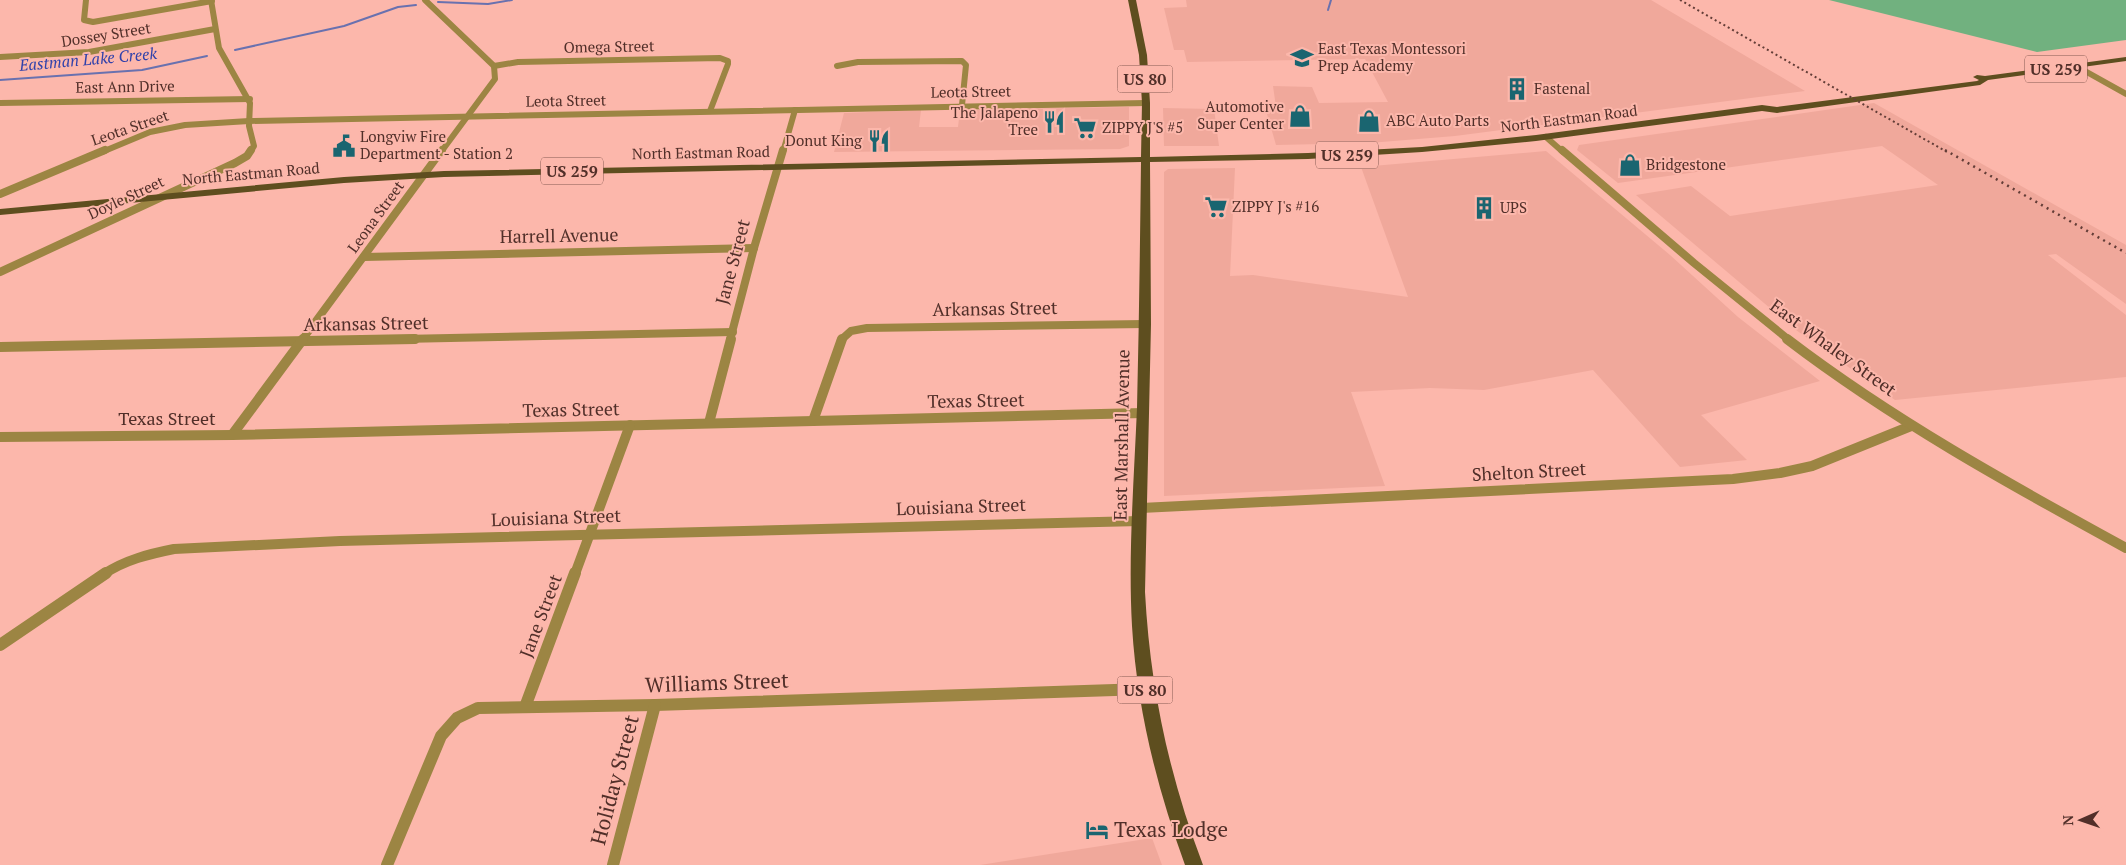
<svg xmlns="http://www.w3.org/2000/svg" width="2126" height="865" font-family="'PT Serif',serif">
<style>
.built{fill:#f0a89b}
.green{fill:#71b17f}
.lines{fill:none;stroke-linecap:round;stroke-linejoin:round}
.stream{stroke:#6971af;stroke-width:2}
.minor-far3{stroke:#9c8543;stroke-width:6}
.minor-far2{stroke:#9c8543;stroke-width:8}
.minor-far1{stroke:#9c8543;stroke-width:10}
.minor{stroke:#9c8543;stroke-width:12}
.tertiary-far2{stroke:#9c8543;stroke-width:6}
.tertiary-far1{stroke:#9c8543;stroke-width:8}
.tertiary{stroke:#9c8543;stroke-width:10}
.primary{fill:#5e4e1f;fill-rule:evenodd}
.rail-far1{stroke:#633d37;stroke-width:2;stroke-dasharray:2 3;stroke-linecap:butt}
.rail{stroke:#633d37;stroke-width:2.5;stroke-dasharray:2 4.5;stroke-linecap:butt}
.labels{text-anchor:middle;stroke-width:4;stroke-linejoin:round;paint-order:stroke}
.far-street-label{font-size:15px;fill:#512f29;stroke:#fcb7ab}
.far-poi-label{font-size:15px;fill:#512f29;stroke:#fcb7ab;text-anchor:start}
.far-water-label{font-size:16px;font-style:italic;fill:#3041ab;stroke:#fcb7ab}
.shield{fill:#fcb7ab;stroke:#845850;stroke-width:1}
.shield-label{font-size:16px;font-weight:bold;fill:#512f29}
.street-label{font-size:18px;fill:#512f29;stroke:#fcb7ab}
.near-street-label{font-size:21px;fill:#512f29;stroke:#fcb7ab}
.near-poi-label{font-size:21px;fill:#512f29;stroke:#fcb7ab;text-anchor:start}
</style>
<rect width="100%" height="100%" fill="#fcb7ab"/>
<g class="built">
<path d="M1186 0H1651L1805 91 1455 136 1369 143 1276 145 1265 107H1276L1273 86 1312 87 1319 103 1388 102 1365 59 1187 62 1184 50H1174L1164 8 1187 7Z"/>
<path d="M1874 103 2126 245V304L2056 254 2048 255 2126 315V377L1895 400 1796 330 1636 195 1691 186 1730 216 1938 185 1882 146 1618 183 1577 150 1579 145Z"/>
<path d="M1129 107V146L1120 149 834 152 844 113 921 110 919 127H958L960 110Z"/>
<path d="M1163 108 1214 109 1219 146H1164Z"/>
<path d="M1546 151 1670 255 1738 317 1820 381 1701 415 1747 460 1680 467 1593 370 1484 390 1430 388 1351 392 1385 486 1164 496V172L1168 169 1235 168 1230 276 1253 275 1408 297 1361 167Z"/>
<path d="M1152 838 1162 865H980Z"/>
</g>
<path class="green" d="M1829 0H2126V40L2037 52Z"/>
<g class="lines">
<g class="stream">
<path d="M438 2 488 4 512 0"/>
<path d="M1328 10 1331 0"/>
<path d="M235 50 344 26 398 7 416 5"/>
<path d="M0 80 142 70 207 56"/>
</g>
<g class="minor-far3">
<path d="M86 0 84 20 93 22 212 1"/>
<path d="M211 0 219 48 250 103 249 126 254 146 250 152"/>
<path d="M425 0 494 66 495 79 441 152"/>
<path d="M0 57 89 52 215 29"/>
<path d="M494 66 518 62 720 58 728 61V64L710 111"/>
<path d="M837 66 858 62 962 61 966 65 962 105"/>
<path d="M2076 66 2126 94"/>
<path d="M0 103 250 99"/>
<path d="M102 152 150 132 185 125 249 121 1146 103"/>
<path d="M783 152 795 110"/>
</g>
<g class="minor-far2">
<path d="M0 194 105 150"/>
<path d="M364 257 754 248"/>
<path d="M0 272 235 163 247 156 251 150"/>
<path d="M302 340 442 150"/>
<path d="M354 340 733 332"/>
<path d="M730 340 754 248 783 150"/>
<path d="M841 340 851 331 867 328 1145 324"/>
</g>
<g class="minor-far1">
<path d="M0 347 415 339"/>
<path d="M813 421 842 339"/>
<path d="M709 423 731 339"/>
<path d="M232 435 303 339"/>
<path d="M0 437 232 435 1143 413"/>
<path d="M1141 508 1733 479 1780 473 1812 466 1911 426"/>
<path d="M104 574C125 560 149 554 174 549L340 541 1140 521"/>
<path d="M575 574 630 425"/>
</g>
<g class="minor">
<path d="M0 645 106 573"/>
<path d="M525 707 575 573"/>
<path d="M387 865 441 736 457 718 478 708 655 705 1145 689"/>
<path d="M613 865 655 705"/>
</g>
<path class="tertiary-far2" d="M1546 137 1563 152"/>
<path class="tertiary-far1" d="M1562 150 1694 263 1789 340"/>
<path class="tertiary" d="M1787 339C1893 420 2009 484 2126 548"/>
<path class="primary" d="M1128 0H1136L1147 55 1150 103V157L1308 153 1422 147 1536 135 1762 105 1777 107 1977 81 1979 80 1973 77 1977 75 1985 76 2126 57V61L1988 80 1980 85 1777 113 1762 111 1536 141 1422 152 1308 159 1150 162 1151 324 1145 592C1150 687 1169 776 1203 865H1185C1157 788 1137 709 1132 626 1128 554 1134 480 1137 408 1139 326 1140 244 1141 162L444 177 344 183 0 215V209L344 177 444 171 1141 157 1142 103 1139 55Z"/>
<path class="rail-far1" d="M1680 0 1947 152"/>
<path class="rail" d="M1945 150 2126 253"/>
</g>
<defs>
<symbol id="school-bare" viewBox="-9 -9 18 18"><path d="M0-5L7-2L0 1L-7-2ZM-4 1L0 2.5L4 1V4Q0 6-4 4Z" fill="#1a6570" stroke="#fcb7ab" stroke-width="2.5" paint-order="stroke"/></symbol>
<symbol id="building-bare" viewBox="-9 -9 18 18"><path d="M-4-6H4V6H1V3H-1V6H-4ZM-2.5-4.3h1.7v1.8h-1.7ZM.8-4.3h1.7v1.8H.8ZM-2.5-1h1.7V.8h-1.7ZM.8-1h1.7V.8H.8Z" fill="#1a6570" stroke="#fcb7ab" stroke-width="2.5" paint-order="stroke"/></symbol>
<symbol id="shop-bare" viewBox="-9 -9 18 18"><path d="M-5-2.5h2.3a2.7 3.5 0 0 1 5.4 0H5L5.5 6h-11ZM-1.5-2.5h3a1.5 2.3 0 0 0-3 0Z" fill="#1a6570" stroke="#fcb7ab" stroke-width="2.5" paint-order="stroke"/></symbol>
<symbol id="restaurant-bare" viewBox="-9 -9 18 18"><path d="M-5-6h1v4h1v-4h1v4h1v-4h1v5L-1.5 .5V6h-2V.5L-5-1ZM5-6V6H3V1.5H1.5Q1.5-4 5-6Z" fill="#1a6570" stroke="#fcb7ab" stroke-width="2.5" paint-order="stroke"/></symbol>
<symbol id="supermarket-bare" viewBox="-9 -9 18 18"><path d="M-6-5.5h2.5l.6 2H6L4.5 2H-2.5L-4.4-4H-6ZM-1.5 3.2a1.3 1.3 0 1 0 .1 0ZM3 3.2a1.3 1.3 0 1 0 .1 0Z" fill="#1a6570" stroke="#fcb7ab" stroke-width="2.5" paint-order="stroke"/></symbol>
<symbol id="civic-bare" viewBox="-9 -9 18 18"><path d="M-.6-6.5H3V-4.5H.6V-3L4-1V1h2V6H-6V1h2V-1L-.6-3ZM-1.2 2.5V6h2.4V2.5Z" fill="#1a6570" stroke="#fcb7ab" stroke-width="2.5" paint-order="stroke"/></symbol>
<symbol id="hotel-bare" viewBox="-9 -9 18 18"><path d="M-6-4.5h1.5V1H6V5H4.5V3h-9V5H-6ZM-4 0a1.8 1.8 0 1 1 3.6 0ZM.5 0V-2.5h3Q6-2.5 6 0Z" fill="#1a6570" stroke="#fcb7ab" stroke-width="2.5" paint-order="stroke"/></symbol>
</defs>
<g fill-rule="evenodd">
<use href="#school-bare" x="1286" y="42" width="32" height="32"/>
<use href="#building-bare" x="1501" y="73" width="32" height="32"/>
<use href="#shop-bare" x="1284" y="100" width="32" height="32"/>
<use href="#shop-bare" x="1353" y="105" width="32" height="32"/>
<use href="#restaurant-bare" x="1038" y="106" width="32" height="32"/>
<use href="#supermarket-bare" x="1069" y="112" width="32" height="32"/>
<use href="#restaurant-bare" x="863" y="125" width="32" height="32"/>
<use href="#civic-bare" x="328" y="130" width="32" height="32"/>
<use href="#shop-bare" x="1614" y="149" width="32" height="32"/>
<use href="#supermarket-bare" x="1200" y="191" width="32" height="32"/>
<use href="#building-bare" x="1468" y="192" width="32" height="32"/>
<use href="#hotel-bare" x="1081" y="814" width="32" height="32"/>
</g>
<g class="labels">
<g class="far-street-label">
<text transform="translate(106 35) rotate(-9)" y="5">Dossey Street</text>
<text transform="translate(609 47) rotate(-1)" y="5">Omega Street</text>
<text transform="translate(125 87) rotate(-1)" y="5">East Ann Drive</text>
<text transform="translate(971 92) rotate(-1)" y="5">Leota Street</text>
<text transform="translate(566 101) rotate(-1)" y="5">Leota Street</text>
<text transform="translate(1569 119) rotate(-7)" y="5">North Eastman Road</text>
<text transform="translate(130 128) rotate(-19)" y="5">Leota Street</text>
<text transform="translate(701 153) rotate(-1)" y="5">North Eastman Road</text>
<text transform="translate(251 174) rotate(-5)" y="5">North Eastman Road</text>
<text transform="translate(126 198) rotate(-25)" y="5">Doyle Street</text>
<text transform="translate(376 217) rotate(-54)" y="5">Leona Street</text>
</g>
<g class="far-poi-label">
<text x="1318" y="54">East Texas Montessori<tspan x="1318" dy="17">Prep Academy</tspan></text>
<text x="1534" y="94">Fastenal</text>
<text x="1284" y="112" text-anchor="end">Automotive<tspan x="1284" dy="17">Super Center</tspan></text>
<text x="1038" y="118" text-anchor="end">The Jalapeno<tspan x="1038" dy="17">Tree</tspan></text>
<text x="1386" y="126">ABC Auto Parts</text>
<text x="1102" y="133">ZIPPY J'S #5</text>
<text x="360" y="142">Longviw Fire<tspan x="360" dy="17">Department - Station 2</tspan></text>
<text x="862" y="146" text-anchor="end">Donut King</text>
<text x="1646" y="170">Bridgestone</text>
<text x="1232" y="212">ZIPPY J's #16</text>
<text x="1500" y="213">UPS</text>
</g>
<g class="far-water-label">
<text transform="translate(88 59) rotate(-5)" y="6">Eastman Lake Creek</text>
</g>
<g class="shield">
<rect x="2025" y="55.5" width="62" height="27" rx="4"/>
<rect x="1117.5" y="65.5" width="55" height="27" rx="4"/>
<rect x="1316" y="141.5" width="62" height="27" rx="4"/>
<rect x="541" y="157.5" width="62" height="27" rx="4"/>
<rect x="1117.5" y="676.5" width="55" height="27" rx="4"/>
</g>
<g class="shield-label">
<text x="2056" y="75">US 259</text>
<text x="1145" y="85">US 80</text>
<text x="1347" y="161">US 259</text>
<text x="572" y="177">US 259</text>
<text x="1145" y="696">US 80</text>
</g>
<g class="street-label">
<text transform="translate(559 236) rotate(-1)" y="6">Harrell Avenue</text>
<text transform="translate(733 262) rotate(-75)" y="6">Jane Street</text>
<text transform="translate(995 309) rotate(-1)" y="6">Arkansas Street</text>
<text transform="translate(366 324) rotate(-1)" y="6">Arkansas Street</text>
<text transform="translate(1833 348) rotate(36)" y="6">East Whaley Street</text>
<text transform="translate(976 401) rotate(-1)" y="6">Texas Street</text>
<text transform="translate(571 410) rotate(-1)" y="6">Texas Street</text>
<text x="167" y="425">Texas Street</text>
<text transform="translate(1122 435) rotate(-89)" y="6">East Marshall Avenue</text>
<text transform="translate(1529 472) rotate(-3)" y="6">Shelton Street</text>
<text transform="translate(961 507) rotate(-2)" y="6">Louisiana Street</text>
<text transform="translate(556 518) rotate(-2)" y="6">Louisiana Street</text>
<text transform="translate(541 616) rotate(-69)" y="6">Jane Street</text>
</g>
<g class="near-street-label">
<text transform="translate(717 683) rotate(-2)" y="7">Williams Street</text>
<text transform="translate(615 780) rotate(-75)" y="7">Holiday Street</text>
</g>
<g class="near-poi-label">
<text x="1114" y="837">Texas Lodge</text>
</g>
</g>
<g transform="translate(2081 820) rotate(268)" stroke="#fcb7ab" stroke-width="4" paint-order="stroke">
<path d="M0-4L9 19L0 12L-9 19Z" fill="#512f29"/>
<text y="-8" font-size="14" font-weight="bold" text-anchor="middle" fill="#512f29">N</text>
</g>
</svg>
